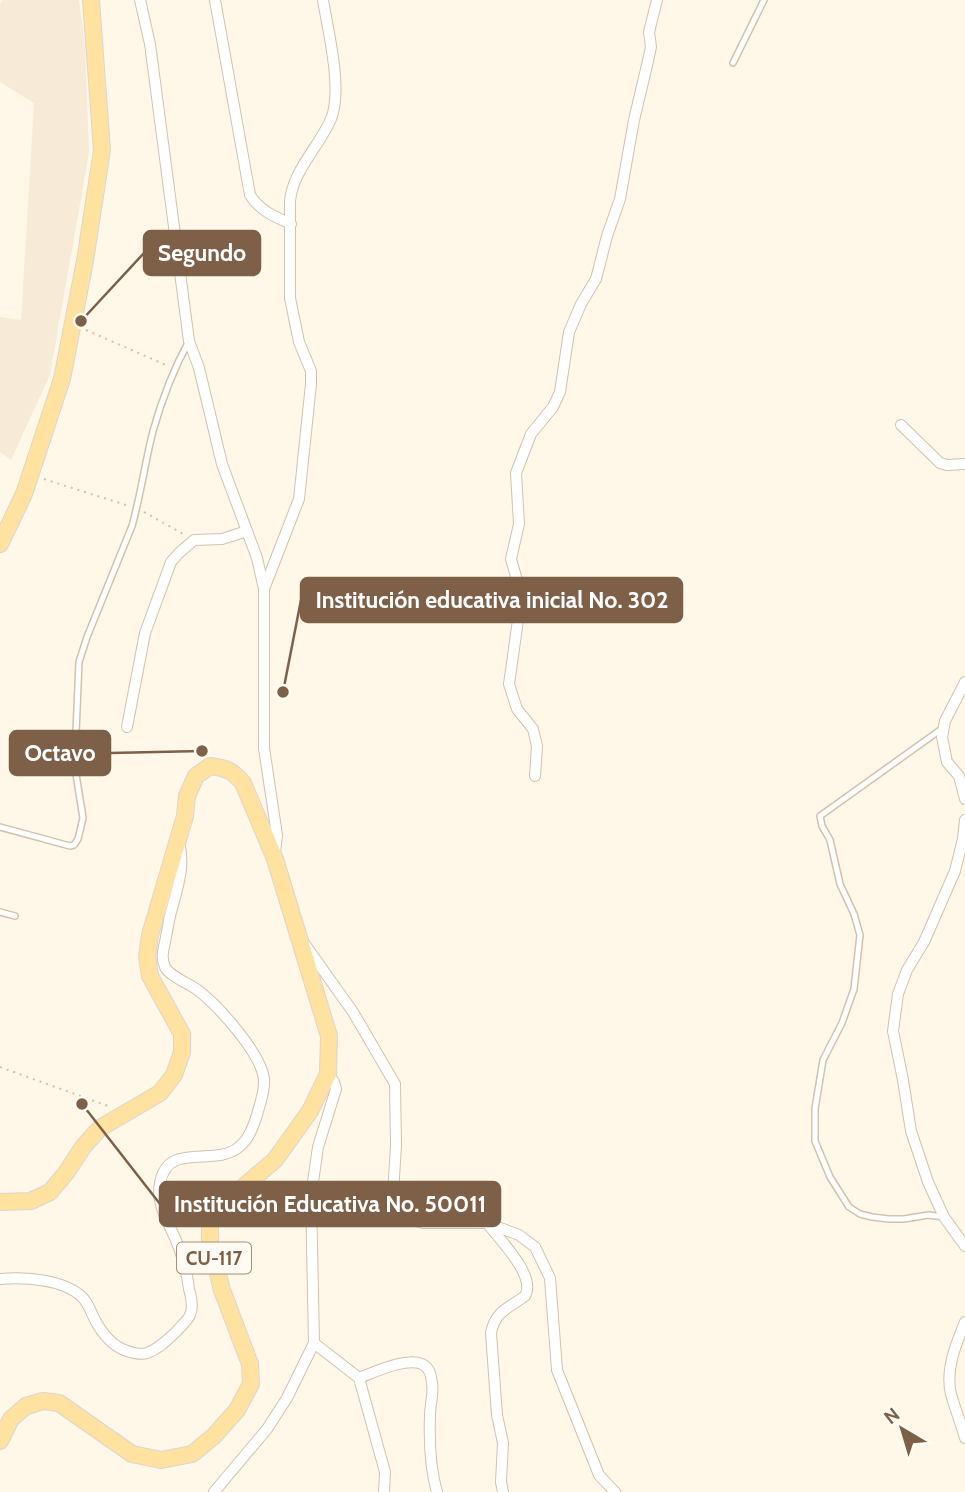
<svg xmlns="http://www.w3.org/2000/svg" width="965" height="1492" font-family="Cabin,sans-serif">
<style>
.residential{fill:#f7ebd7}
.lines{fill:none;stroke-linecap:round;stroke-linejoin:round}
.lane-casing{stroke:#d3c1ad;stroke-width:8}
.street-casing{stroke:#d3c1ad;stroke-width:12}
.primary-casing{stroke:#ddd5cf;stroke-width:18}
.path{stroke:#debc9f;stroke-width:2;stroke-dasharray:2 5;stroke-linecap:butt}
.lane{stroke:#fff;stroke-width:5}
.street{stroke:#fff;stroke-width:10}
.primary{stroke:#ffe2a0;stroke-width:16}
.labels{text-anchor:middle;stroke-width:5;stroke-linejoin:round;paint-order:stroke}
.shield{fill:#fffbf2;stroke:#a58e7b;stroke-width:2}
.shield-label{font-size:19px;font-weight:bold;fill:#7e5f48}
.leader{fill:none;stroke:#7e5f48;stroke-width:2.5}
.callout-dot{fill:#7e5f48;stroke:#fffbf2;stroke-width:2.5}
.callout{fill:#7e5f48;stroke:#7e5f48;stroke-width:2.5}
.callout-label{font-size:23px;text-anchor:middle;font-weight:bold;fill:#fff}
</style>
<rect width="100%" height="100%" fill="#fff8e9"/>
<path class="residential" d="M3 0H79L85 45 89 153 50 375 11 460 0 452V317L21 320 34 103 0 82V4Z"/>
<g class="lines">
<defs>
<g id="lane">
<path d="M733 63 764 0"/>
<path d="M943 728 820 816 822 826 830 840 840 884 854 914 860 935 854 989 842 1023 823 1060 815 1109V1141L830 1177 849 1207 860 1214 872 1217 889 1219H904L928 1215 944 1217"/>
<path d="M0 827 70 846 74 845 78 839 83 818 76 774 75 756 79 662 87 637 132 526C141 494 145 462 153 431 162 399 173 370 189 341"/>
<path d="M0 912 15 916"/>
</g>
<g id="street">
<path d="M140 0 150 44 189 341 199 368 222 464 257 558 264 589V748L277 835 275 852"/>
<path d="M215 0 250 195C259 210 275 217 291 224"/>
<path d="M901 425 940 463 947 465 965 464"/>
<path d="M264 589 299 499 311 384V371L299 342 290 298V201C293 170 319 147 331 119 343 90 328 31 323 0"/>
<path d="M965 682 945 721 942 737 947 762 959 776 965 799"/>
<path d="M127 727 145 633 171 562 179 553 194 540 222 539 247 531"/>
<path d="M535 776 537 746 533 729 517 709 509 684 520 606 519 587 511 559 519 524 516 473 531 434 553 407 560 392 569 332 581 304 596 279 607 236 620 199 634 120 648 61 651 47 649 32 657 0"/>
<path d="M965 820 963 839 955 871 924 942 907 970 898 994 893 1031 903 1080 911 1131 928 1182 944 1217 965 1246"/>
<path d="M306 946 353 1012 395 1084 396 1145 393 1194 397 1207 404 1215 412 1220 423 1223H487L519 1235 535 1247 550 1278 557 1370 599 1475 615 1492"/>
<path d="M328 1074 334 1082 336 1089 318 1147 311 1196 314 1343 359 1378 385 1472 384 1492"/>
<path d="M487 1223C499 1239 537 1276 525 1296 509 1308 495 1311 491 1333L497 1415 503 1443 501 1482 503 1492"/>
<path d="M0 1279C24 1277 62 1279 81 1296 88 1302 90 1310 94 1318 101 1332 112 1346 127 1351 133 1353 141 1355 147 1353 159 1349 168 1339 177 1331 181 1326 188 1320 190 1315 194 1307 191 1296 189 1289 187 1274 184 1261 179 1248 172 1227 155 1206 160 1183 168 1140 214 1168 239 1147 249 1139 253 1127 257 1115 260 1103 265 1092 264 1079 261 1053 219 1007 199 991 190 984 169 976 165 967 161 958 163 951 165 942 167 933 168 924 170 916 176 892 186 867 179 843"/>
<path d="M965 1322C956 1344 945 1370 951 1394 955 1409 961 1423 965 1438"/>
<path d="M359 1378C375 1372 406 1357 422 1364 430 1368 431 1375 432 1383 434 1393 430 1405 430 1415 429 1441 430 1468 437 1492"/>
<path d="M214 1492 267 1429 287 1398 314 1343"/>
</g>
<g id="primary">
<path d="M0 544 24 494 62 379 85 261 102 150 91 0"/>
<path d="M0 1202 31 1201 50 1192 66 1173 83 1147 100 1128 160 1093 174 1075 182 1052V1034L150 976 147 957 150 935 185 816 187 796 196 776 210 766C226 768 232 770 243 783L275 859 329 1036 328 1074 310 1111 275 1160 221 1206 214 1213 210 1223V1242L222 1290 250 1364 251 1384 237 1410 214 1436 192 1454 161 1460 132 1454 59 1403 43 1401 26 1406 11 1419 0 1441"/>
</g>
</defs>
<use href="#lane" class="lane-casing"/>
<use href="#street" class="street-casing"/>
<use href="#primary" class="primary-casing"/>
<g class="path">
<path d="M86 330 168 366"/>
<path d="M44 479 129 506"/>
<path d="M144 512 185 535"/>
<path d="M0 1067 108 1106"/>
</g>
<use href="#lane" class="lane"/>
<use href="#street" class="street"/>
<use href="#primary" class="primary"/>
</g>
<g class="labels">
<rect class="shield" x="177" y="1242.5" width="74" height="31" rx="5"/>
<g class="shield-label">
<text x="214" y="1265">CU-117</text>
</g>
</g>
<path class="leader" d="M81 321L144 253M283 692L301 600M202 751L110 753M82 1104L160 1204"/>
<g class="callout-dot">
<circle cx="81" cy="321" r="7"/>
<circle cx="283" cy="692" r="7"/>
<circle cx="202" cy="751" r="7"/>
<circle cx="82" cy="1104" r="7"/>
</g>
<g class="callout">
<rect x="144" y="231" width="116" height="44" rx="7"/>
<rect x="301" y="578" width="381" height="44" rx="7"/>
<rect x="10" y="731" width="100" height="44" rx="7"/>
<rect x="160" y="1182" width="340" height="44" rx="7"/>
</g>
<g class="callout-label">
<text x="202" y="261">Segundo</text>
<text x="492" y="608">Institución educativa inicial No. 302</text>
<text x="60" y="761">Octavo</text>
<text x="330" y="1212">Institución Educativa No. 50011</text>
</g>
<g transform="translate(902 1429) rotate(322)" stroke="#fffbf2" stroke-width="5" paint-order="stroke">
<path d="M0-5L12 26L0 18L-12 26Z" fill="#7e5f48"/>
<text y="-10" font-size="19" font-weight="bold" text-anchor="middle" fill="#7e5f48">N</text>
</g>
</svg>
